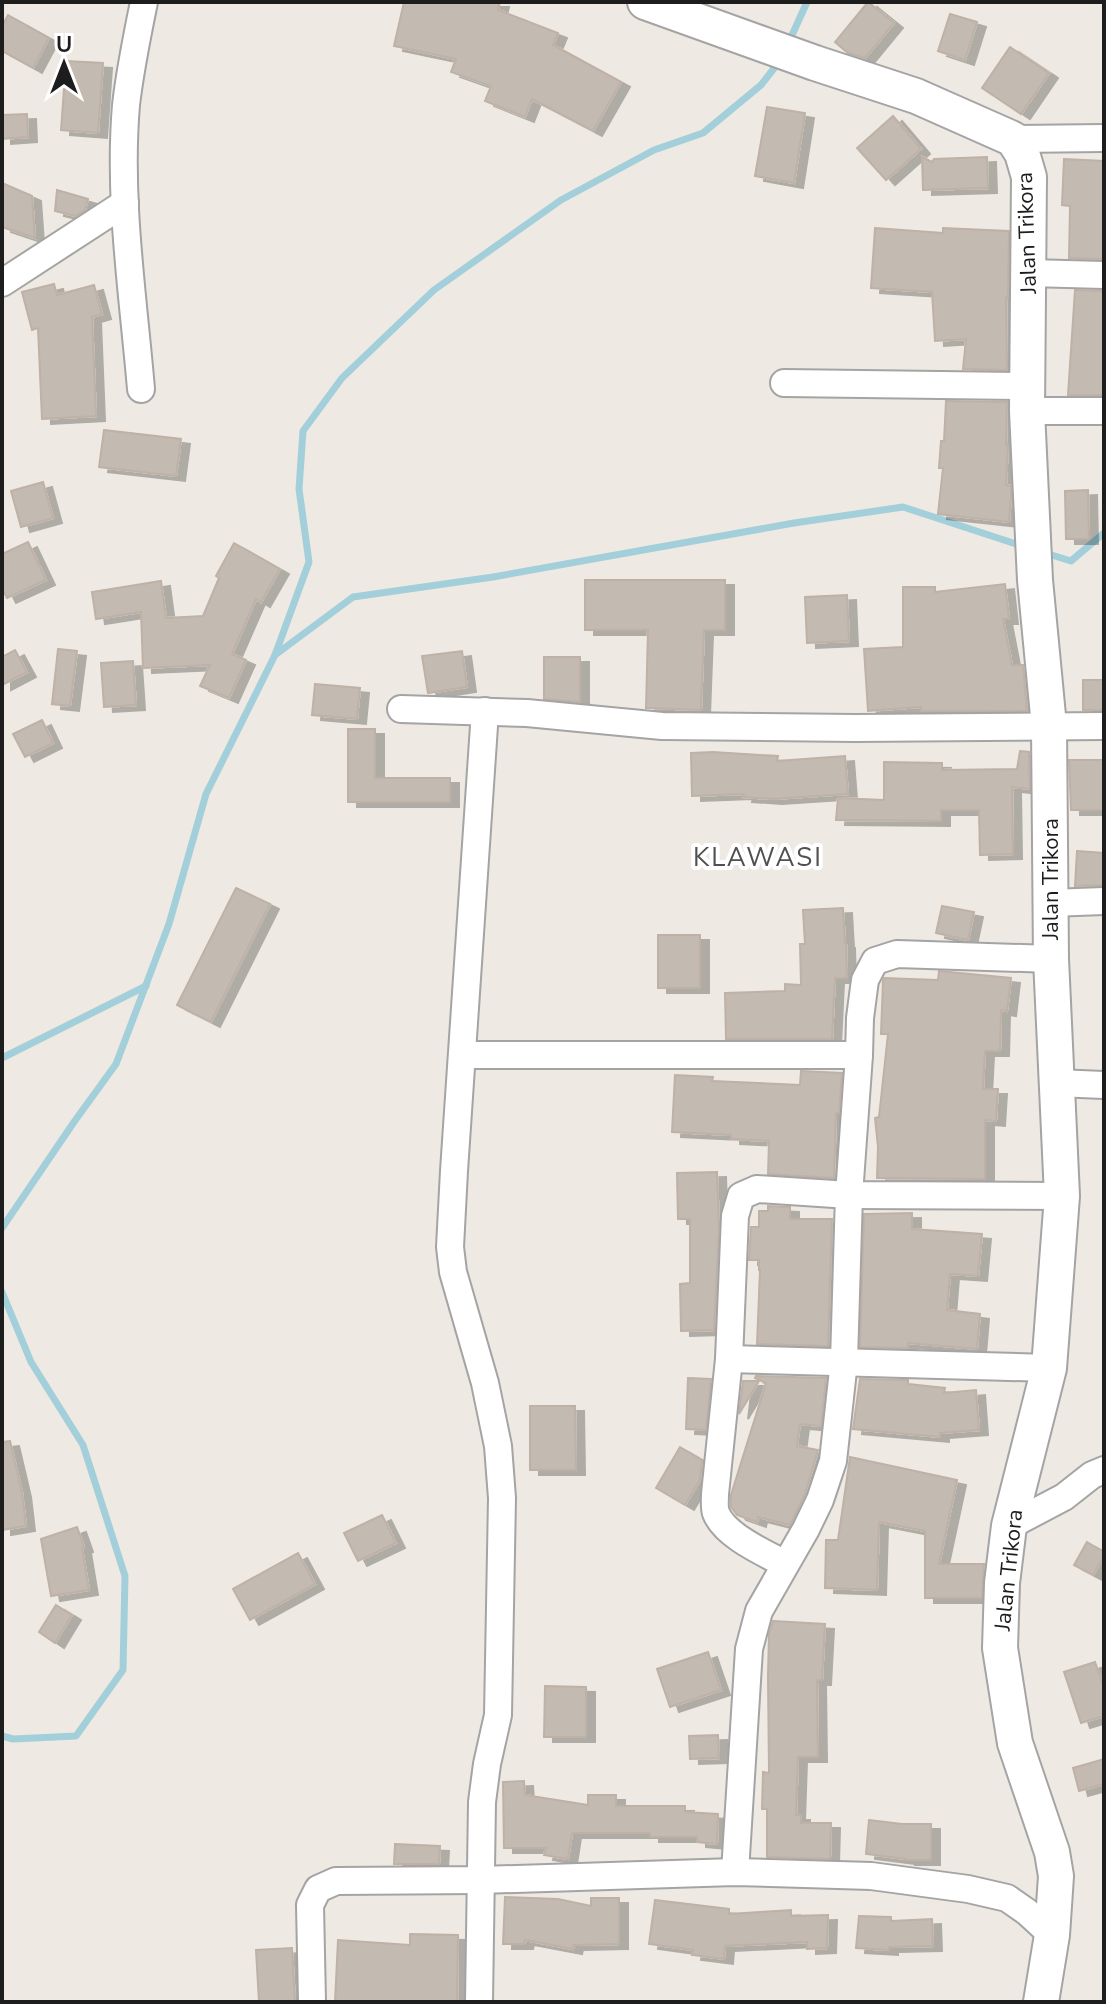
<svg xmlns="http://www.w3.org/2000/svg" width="1106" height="2004" font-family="'Nunito Sans',sans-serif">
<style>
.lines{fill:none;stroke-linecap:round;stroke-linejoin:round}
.stream{stroke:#a3cfdb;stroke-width:7}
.building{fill:#c3bab2;stroke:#bfb1a5;stroke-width:2;filter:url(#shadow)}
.minor-casing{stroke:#a4a4a4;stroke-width:30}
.tertiary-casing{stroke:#a4a4a4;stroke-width:38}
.minor{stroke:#fff;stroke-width:26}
.tertiary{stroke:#fff;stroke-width:34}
.labels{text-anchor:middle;stroke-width:8;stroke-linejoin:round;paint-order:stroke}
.street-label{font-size:22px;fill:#1d1d1d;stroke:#fff}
.quarter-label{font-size:26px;letter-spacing:2px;fill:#505050;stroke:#fff}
</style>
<defs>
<filter id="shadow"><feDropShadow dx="9" dy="5" stdDeviation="0" flood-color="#0004"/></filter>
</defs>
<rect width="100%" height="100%" fill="#eeeae3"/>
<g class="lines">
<g class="stream">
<path d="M788 44 807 2"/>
<path d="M1042 552 1071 561 1104 533"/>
<path d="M275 655 353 597 493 577 794 523 903 507 1022 546"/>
<path d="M2 1058 146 986"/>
<path d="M2 1228 74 1122 116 1064 169 924 206 794 275 655 309 562 299 489 303 431 342 378 434 290 561 200 654 150 703 133 761 85 779 62"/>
<path d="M2 1292 31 1362 83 1445 125 1576 123 1670 76 1736 13 1739 2 1736"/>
</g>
</g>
<g class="building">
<path d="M404 2H500L498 10 558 33 553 45 621 82 593 131 532 99 525 117 485 101 491 86 451 72 456 59 394 46Z"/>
<path d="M868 2 894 23 865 58 848 53 835 42Z"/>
<path d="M950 14 977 22 965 60 938 51Z"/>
<path d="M8 15 49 38 33 68 2 51V26Z"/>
<path d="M1010 47 1049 73 1021 114 982 88Z"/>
<path d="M66 61 103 63 98 133 61 130Z"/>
<path d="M767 107 805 113 794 183 755 176Z"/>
<path d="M27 114 28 137 2 139V115Z"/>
<path d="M893 116 921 149 886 180 857 148Z"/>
<path d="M922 157 932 162 934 159 987 157 988 188 923 190Z"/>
<path d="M1064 159 1104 161V259L1069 258 1070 206 1062 205Z"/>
<path d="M2 183 32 196 35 238 2 227Z"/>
<path d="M57 190 88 199 85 210 75 216 55 211Z"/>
<path d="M875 228 943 233V228L1009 231 1008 297H1006L1007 370 963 369 966 339 935 341 932 292 871 288Z"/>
<path d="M54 284 57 295 94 285 102 314 92 317 96 416 42 419 38 328 32 330 22 292Z"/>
<path d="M1075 290 1104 291V395H1068Z"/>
<path d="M946 401 1007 402 1006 445H1008L1006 485 1011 486V497L1009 522 938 514 943 468H939L941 441H944Z"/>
<path d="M104 430 181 439 176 476 99 467Z"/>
<path d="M43 482 53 518 21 527 11 491Z"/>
<path d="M1088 490 1089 539H1066L1065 491Z"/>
<path d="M28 542 46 580 7 598 2 588V554Z"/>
<path d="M234 543 280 569 261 602 256 599 232 654 246 660 229 698 200 686 210 665 143 668 141 612 96 619 92 592 161 581 166 618 203 616 219 578 216 576Z"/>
<path d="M585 580H725V630H704L701 710 646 708 648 630H585Z"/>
<path d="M1005 584 1009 619H1003L1012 665H1023L1027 711H921V707L868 711 864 649 903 647V587H935V592Z"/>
<path d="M847 595 849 641 807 643 805 597Z"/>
<path d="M58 649 77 651 70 706 52 704Z"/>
<path d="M15 650 27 672 2 685V657Z"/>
<path d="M462 651 467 687 428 693 422 656Z"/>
<path d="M544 657H580V702L544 699Z"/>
<path d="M133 661 136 705 104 707 101 663Z"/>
<rect x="1083" y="680" width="21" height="30"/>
<path d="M315 684 360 688 357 719 312 715Z"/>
<path d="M42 720 53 743 25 757 13 734Z"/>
<path d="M348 729H375V778H450V802H348Z"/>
<path d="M1020 751 1029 752 1030 789 1012 787 1013 854 980 855 979 810H941V821L836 820 838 798 884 800V762L942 763V770L1017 769Z"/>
<path d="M713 752 778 756 777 761 845 756 848 794 773 799 743 797 744 794 692 796 691 753Z"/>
<path d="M1069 760H1104V810H1071Z"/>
<path d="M1077 851 1104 853V885L1075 886Z"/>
<path d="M236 888 270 904 211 1022 177 1005Z"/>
<path d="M942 906 974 912 968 940 936 933Z"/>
<path d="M843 908 845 943H846L847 978H835L832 1039H726L725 993 785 991V984L801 985 800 944H805L803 910Z"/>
<rect x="658" y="935" width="42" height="53"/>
<path d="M939 971 1011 978 1007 1011 1001 1010 1000 1051H985L983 1089H998L996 1121 985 1120V1179L877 1178 878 1147 875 1118 879 1117 888 1034H881L883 981 884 978 938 980Z"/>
<path d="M801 1071 842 1073 839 1113H836L834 1178 768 1174 769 1141 731 1139V1135L672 1132 675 1075 713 1077 712 1081 800 1085Z"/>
<path d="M717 1172 719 1227 714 1330 681 1331 680 1284 690 1283V1219H678L677 1173Z"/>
<path d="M768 1206 790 1207V1219H832L828 1346 757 1344 760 1270H759V1260H749L751 1227H759V1211H768Z"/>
<path d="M912 1213V1229L982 1234 978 1276 950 1274 947 1310 980 1314 977 1349 908 1343V1348L860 1347 864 1214Z"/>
<path d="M756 1376 826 1378 821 1426 800 1424 797 1446 818 1450 805 1494 790 1525 758 1517 757 1522 737 1515 731 1507V1495L766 1383 755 1378Z"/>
<path d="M688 1378 711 1379 706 1430 686 1429Z"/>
<path d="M860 1379 908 1380V1384L945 1388 944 1393 976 1390 979 1430 940 1433V1437L853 1429Z"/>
<path d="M743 1381H759L739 1414Z"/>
<path d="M530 1406H575L576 1470H530Z"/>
<path d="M10 1441 22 1492 26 1526 2 1530V1442Z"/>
<path d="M680 1447 702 1460 700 1480 685 1505 656 1488Z"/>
<path d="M850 1457 957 1480 939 1564H984L982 1598H925V1531L879 1522 877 1590 825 1588 826 1540H838Z"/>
<path d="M382 1515 396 1543 358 1561 344 1533Z"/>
<path d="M77 1527 84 1547 82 1548 89 1590 51 1596 41 1539Z"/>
<path d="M1087 1542 1104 1552V1556L1093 1575 1074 1565Z"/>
<path d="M298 1553 315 1584 250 1620 233 1589Z"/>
<path d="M56 1605 72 1615 55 1643 39 1632Z"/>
<path d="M773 1621 825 1624 822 1680H817L818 1757H798L796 1815H801V1823H831L830 1859 767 1857V1809H762L763 1772 769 1773 768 1677 769 1634Z"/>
<path d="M708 1652 721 1690 670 1707 657 1669Z"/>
<path d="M1095 1662 1104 1688V1716L1081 1723 1064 1672Z"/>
<path d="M545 1686 586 1687V1737H544Z"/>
<path d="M718 1735 719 1758 690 1759 689 1736Z"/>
<path d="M1104 1759V1784L1079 1791 1073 1768Z"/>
<path d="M524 1781 525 1795 588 1805V1795H616V1806H685V1812L718 1814 717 1844 697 1842V1837H650V1833H572L568 1859 544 1855 546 1848H504L503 1782Z"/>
<path d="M869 1820 902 1824H931V1860H906V1859L866 1854Z"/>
<path d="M395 1844 440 1846 439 1864H394Z"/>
<path d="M505 1897 558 1899 591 1906V1898H619V1944L574 1945 573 1949 525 1940 524 1944H503Z"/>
<path d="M655 1900 729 1909V1914L791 1910V1916L828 1915 827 1948 807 1949V1942L725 1946 724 1959 692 1955 693 1950 649 1944Z"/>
<path d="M859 1916 891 1917V1921L932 1919 933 1946 889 1947V1950L856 1948Z"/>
<path d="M410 1934 458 1935 457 2002H335L338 1940 410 1945Z"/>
<path d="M292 1948 295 2002H259L256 1950Z"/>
</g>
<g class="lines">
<defs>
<g id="minor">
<path d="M1013 139 1104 138"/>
<path d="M1029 273 1104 275"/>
<path d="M2 283 125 203"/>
<path d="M784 383 1028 386"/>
<path d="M141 389C133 295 118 199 126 105 130 70 137 36 144 2"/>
<path d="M1027 411H1104"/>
<path d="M401 709 527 713 662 726 855 728 1104 726"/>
<path d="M1050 903 1104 901"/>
<path d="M463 1055H859"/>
<path d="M1056 1083 1104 1085"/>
<path d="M729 1359 1049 1368"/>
<path d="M1009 1526 1064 1497 1092 1475 1104 1470"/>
<path d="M785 1564C765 1553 725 1536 716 1513 714 1508 715 1500 715 1494L729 1359 735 1216 741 1196 757 1189 849 1195 1062 1196"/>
<path d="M735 1872 749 1649 759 1611 806 1529 820 1500 833 1461 844 1361 849 1195 859 1055 860 1018 865 980 875 961 897 954 1051 959"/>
<path d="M312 2002 310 1905 318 1889 336 1881 481 1880 735 1872 871 1876 968 1889 1007 1898 1027 1912 1052 1935"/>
<path d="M479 2002 482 1802 487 1764 498 1715 502 1498 498 1446 485 1383 453 1272 450 1247 454 1171 485 711"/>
</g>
<path id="tertiary" d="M645 2 815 63 916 96 1013 139 1022 153 1029 177 1027 411 1035 580 1049 726 1051 959 1062 1196 1049 1368 1009 1526 1002 1583 1000 1648 1015 1743 1052 1852 1056 1876 1052 1935 1041 2002"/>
</defs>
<use href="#minor" class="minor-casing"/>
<use href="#tertiary" class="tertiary-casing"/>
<use href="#minor" class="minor"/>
<use href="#tertiary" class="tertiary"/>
</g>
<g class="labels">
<g class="street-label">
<text transform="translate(1026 233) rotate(-92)" y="8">Jalan Trikora</text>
<text transform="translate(1050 879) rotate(-90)" y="8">Jalan Trikora</text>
<text transform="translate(1008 1570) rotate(-84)" y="8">Jalan Trikora</text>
</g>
<g class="quarter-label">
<text x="758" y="866">KLAWASI</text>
</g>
</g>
<rect width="1106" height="2004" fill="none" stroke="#1d1d1d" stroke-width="8"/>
<g transform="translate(64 64)" stroke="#ffffff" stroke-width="6" paint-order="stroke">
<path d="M0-6L14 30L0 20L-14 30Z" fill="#1d1d1d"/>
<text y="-12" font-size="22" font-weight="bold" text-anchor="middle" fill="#1d1d1d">U</text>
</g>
</svg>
